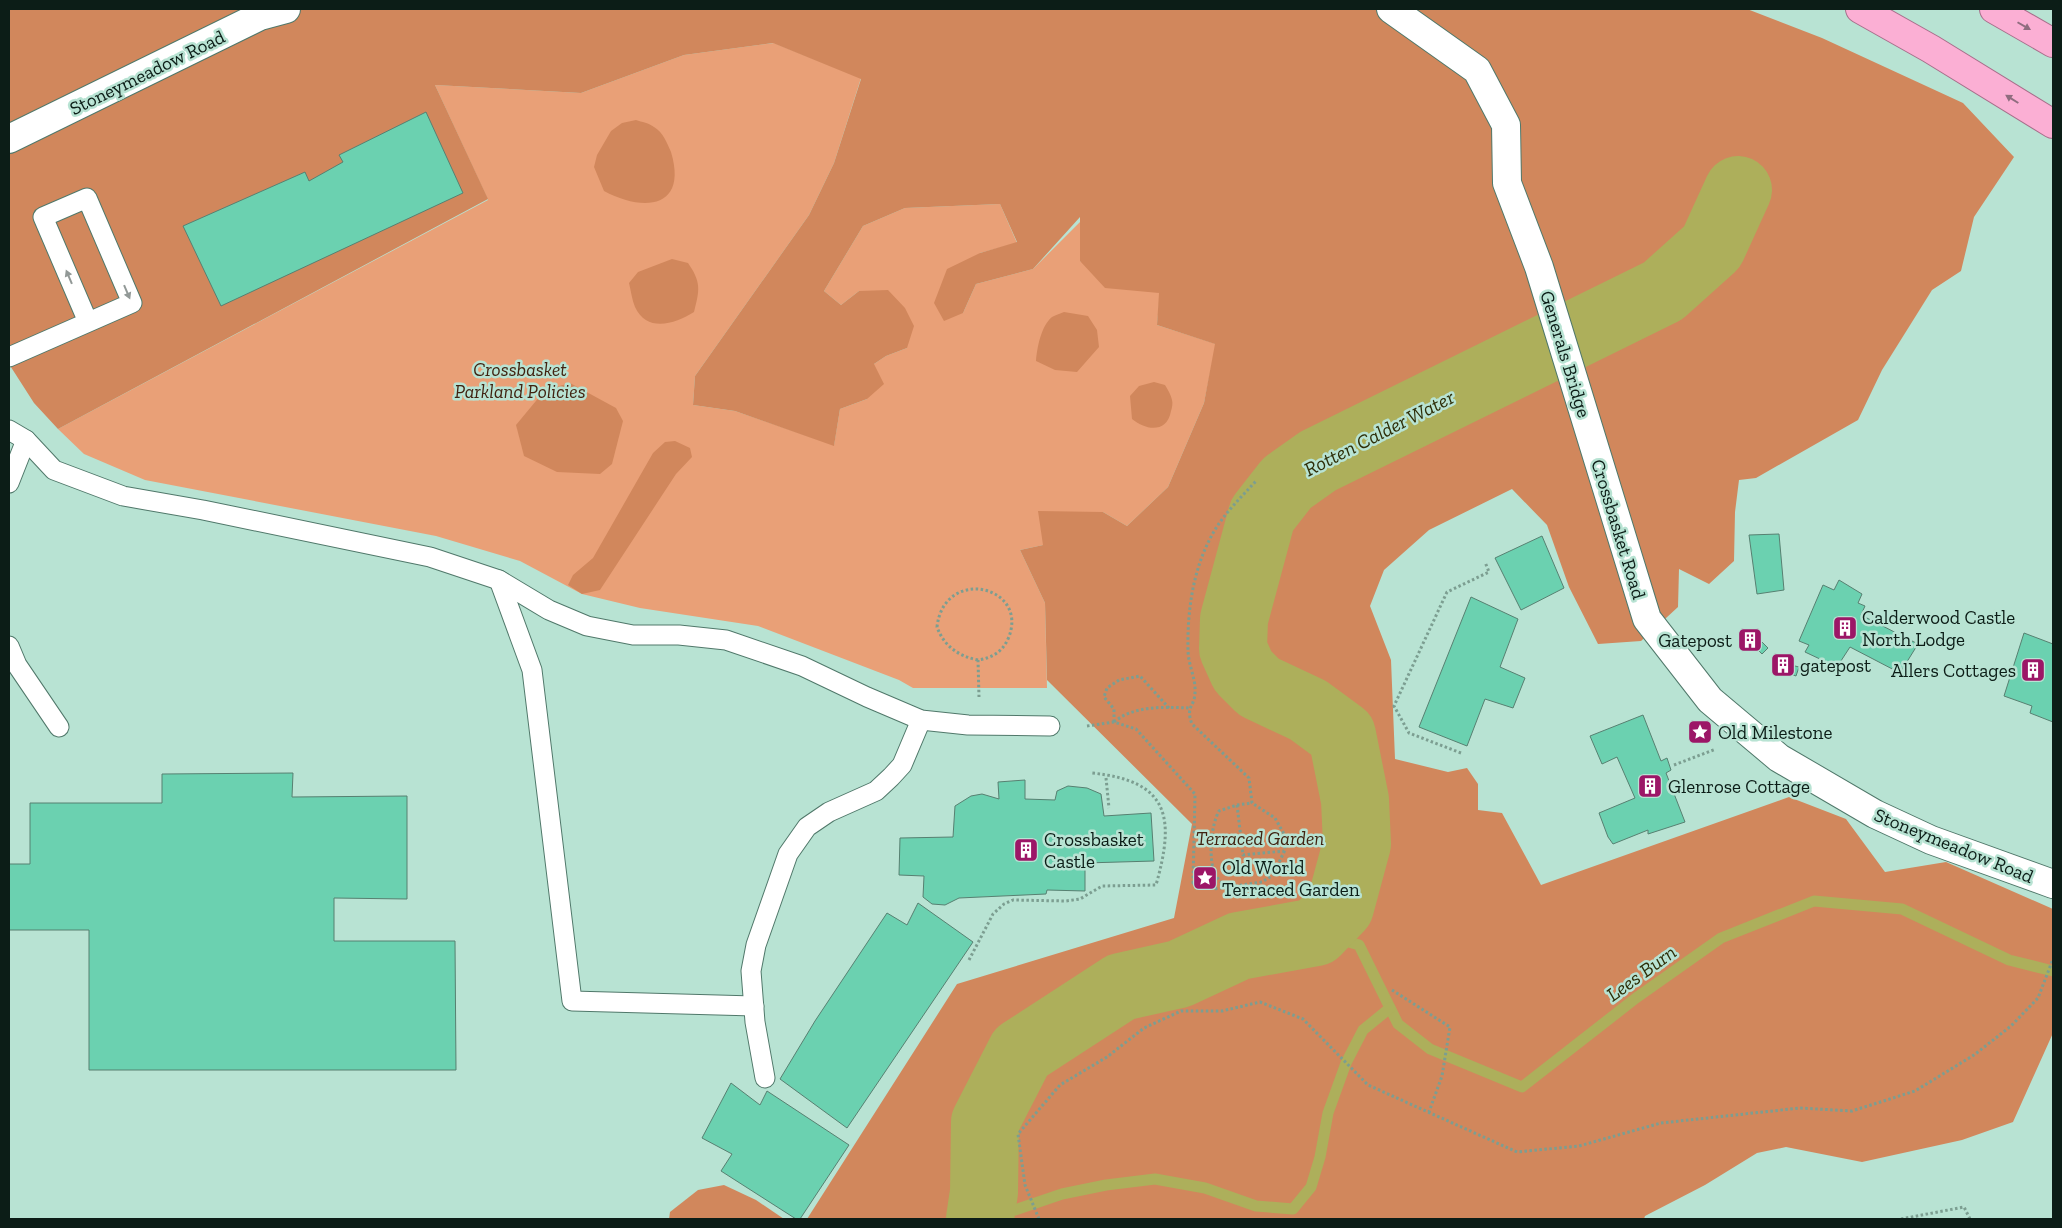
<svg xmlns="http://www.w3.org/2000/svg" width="2062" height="1228" font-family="'Zilla Slab',serif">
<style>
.green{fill:#e9a077}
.forest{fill:#d1875c}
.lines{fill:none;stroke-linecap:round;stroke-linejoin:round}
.stream{stroke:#adaf5b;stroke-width:11}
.river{stroke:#adaf5b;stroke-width:68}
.building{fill:#6bd1b0;stroke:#578071}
.service-casing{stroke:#50786a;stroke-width:21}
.minor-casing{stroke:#50786a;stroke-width:30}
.trunk-casing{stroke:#a76f8b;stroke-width:30}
.path{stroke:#7c9e91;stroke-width:3;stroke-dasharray:2.5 2.5;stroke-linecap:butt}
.service{stroke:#fff;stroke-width:19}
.minor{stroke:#fff;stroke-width:28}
.trunk{stroke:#fbafd4;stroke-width:28}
.oneway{fill:#8f6d7f}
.oneway2{fill:#929997}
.labels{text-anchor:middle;stroke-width:5;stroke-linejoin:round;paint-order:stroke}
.street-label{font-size:19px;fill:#0c1d17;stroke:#b8e3d3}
.park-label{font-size:19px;font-style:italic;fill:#402210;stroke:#b8e3d3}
.poi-label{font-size:19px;fill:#0c1d17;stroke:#b8e3d3;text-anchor:start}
.water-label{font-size:20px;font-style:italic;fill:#2d2d07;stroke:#b8e3d3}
</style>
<rect width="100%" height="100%" fill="#b8e3d3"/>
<path class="green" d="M774 43 861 78 834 163 809 215 695 376 693 405 735 411 834 445 840 409 867 399 874 364 886 356 907 348 859 291 841 305 824 291 863 226 905 208 1000 204 1017 243 980 253 963 313 976 284 1033 269 1080 222V261L1160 293 1157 325 1216 344 1204 403 1168 487 1127 526 1103 512 1043 545 1020 550 1045 603 1047 688H913L899 680 758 626 640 608 582 594 520 561 436 536 145 480 84 454 58 429 488 200 435 85 581 93 684 55Z"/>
<g class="forest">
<path d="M9 9H1747L1822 38 1963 103 2014 157 1974 217 1961 271 1932 290 1882 370 1858 420 1756 478 1739 480 1735 512 1734 561 1709 584 1679 569 1678 607 1641 641 1598 644 1569 587 1547 525 1512 489 1429 530 1384 570 1370 606 1391 660 1395 759 1448 772 1467 768 1478 784V810L1502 813 1541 885 1789 797 1846 819 1885 872 1946 862 2053 909V1033L2013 1122 1962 1140 1862 1162 1786 1147 1757 1153 1705 1185 1645 1216 1644 1219H807L957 984 1174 918 1192 824 1047 680 1045 603 1020 550 1043 545 1038 511 1103 512 1127 526 1168 487 1204 403 1215 344 1157 325 1159 293 1105 288 1080 261V217L1033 269 976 284 963 313 944 321 934 303 947 269 980 253 1017 242 1000 204 905 208 863 226 824 291 841 305 859 291 888 290 905 308 914 326 907 348 886 356 874 364 884 384 867 399 840 409 834 446 735 411 693 405 695 376 809 215 834 163 861 79 773 43 684 55 581 93 435 85 488 199 58 429 34 403 9 364Z"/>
<path d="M636 120C642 122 649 123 654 127 663 132 667 143 671 152 688 209 643 212 604 191L594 167 597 155 611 131 622 123Z"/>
<path d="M672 259 688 263C701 282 700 289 694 312 675 324 647 333 635 307 632 300 631 291 629 283L638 272Z"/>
<path d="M1064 312 1088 316 1097 330 1099 347 1077 372 1055 370 1036 361C1037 348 1041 326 1052 317 1055 315 1060 314 1064 312Z"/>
<path d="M1154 382 1165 385C1168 390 1171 395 1172 400 1173 403 1172 408 1171 411 1167 434 1145 430 1132 419L1130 396 1139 386Z"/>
<path d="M570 383 616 408 623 421 612 464 600 474 557 472 524 456 516 425 545 390Z"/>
<path d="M675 441 690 448 692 457 676 474 600 590 582 594 568 585 573 575 593 558 653 453 665 442Z"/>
<path d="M724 1185 756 1200 784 1219H669L670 1212 698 1190Z"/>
</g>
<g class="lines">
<g class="stream">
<path d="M1316 932 1359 945 1398 1024 1430 1049 1522 1087 1636 998 1721 938 1814 901 1902 909 2009 960 2053 971"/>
<path d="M981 1214 1015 1210 1062 1194 1106 1185 1155 1179 1205 1188 1256 1206 1293 1209 1311 1187 1320 1157 1328 1113 1346 1063 1363 1030 1390 1008"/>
</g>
<path class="river" d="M980 1219 984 1192 985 1122 1021 1052 1121 987 1179 974 1239 946 1316 932 1340 907 1357 844 1355 800 1342 735 1308 710 1259 687 1243 671 1233 649 1234 619 1262 515 1287 483 1318 461 1663 291 1712 247 1738 190"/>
</g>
<g class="building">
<path d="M426 112 463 193 221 306 183 226 305 172 309 181 343 162 339 155Z"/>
<path d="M1779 534 1784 590 1757 594 1749 535Z"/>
<path d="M1542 536 1564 588 1521 610 1495 558Z"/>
<path d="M1839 580 1862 594 1858 603 1865 606 1861 615 1918 644 1900 673 1850 647 1837 667 1805 652 1809 645 1799 641 1823 585 1834 590Z"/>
<path d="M1471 597 1518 619 1500 667 1525 678 1513 708 1485 699 1467 746 1419 727Z"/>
<path d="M2024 633 2053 644V722L2030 713 2032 706 2004 696Z"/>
<path d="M1750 634 1756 640 1751 646 1744 641Z"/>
<path d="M1762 642 1768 648 1762 654 1757 649Z"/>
<path d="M1781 659 1788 663 1786 669 1778 667Z"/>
<path d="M1791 665 1799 667 1796 676 1788 673Z"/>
<path d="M1643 715 1661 761 1667 758 1671 770 1666 773 1685 822 1648 834V830L1613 844 1608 837 1599 813 1635 798 1617 757 1602 764 1590 736Z"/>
<path d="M293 773 292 797 407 796V899L334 898V941H455L456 1070H89V930H9V864H30V803H162V774Z"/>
<path d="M1025 780V799L1055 800 1057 791 1068 786 1087 788 1101 794 1104 816 1151 813 1154 861 1085 863V891L1047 890 1046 894 959 898 945 905 932 904 923 897 924 876 899 875 900 838 953 837 955 806 971 796 982 794 999 799 998 782Z"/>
<path d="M918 903 973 942 847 1128 780 1079 815 1021 887 913 907 925Z"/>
<path d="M731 1083 760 1105 767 1091 849 1145 800 1219H796L721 1171 732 1154 702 1138Z"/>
</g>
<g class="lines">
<defs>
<g id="service">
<path d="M9 357 132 303 87 198 43 217 88 322"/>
<path d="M9 430 26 440 54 470 123 496 203 510 430 557 499 580 549 610 587 626 633 635H679L726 640 802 666 867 697 921 720 968 725 1050 726"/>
<path d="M9 483 26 440"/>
<path d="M499 580 532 670 572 1001 754 1006"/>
<path d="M9 646 17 665 59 727"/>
<path d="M765 1078 755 1022 751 971 756 945 788 854 807 827 829 812 876 791 891 777 902 765 921 720"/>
</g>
<g id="minor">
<path d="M1391 9 1477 70 1506 125 1507 183 1539 267 1647 619 1710 700 1779 758 1875 814 1931 840 2053 884"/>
<path d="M9 139 260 16 286 9"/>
</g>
<g id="trunk">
<path d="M1860 9 1931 49 2053 124"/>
<path d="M1994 9 2053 43"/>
</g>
</defs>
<use href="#service" class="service-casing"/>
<use href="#minor" class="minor-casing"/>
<use href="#trunk" class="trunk-casing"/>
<g class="path">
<path d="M978 660C958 656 944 646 937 627 944 565 1031 586 1008 639 1002 652 992 658 978 660L979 697"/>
<path d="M1114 722V709L1104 697 1107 688 1119 680 1140 676 1169 708"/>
<path d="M1114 722C1134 705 1166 707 1190 708"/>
<path d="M1087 726 1114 722 1136 729 1195 794 1193 883 1214 889 1262 882 1273 875 1285 850 1284 834 1275 818 1252 803 1249 778 1192 724C1185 706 1195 707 1195 692 1196 679 1188 664 1188 650 1187 605 1195 555 1223 518 1233 505 1245 493 1256 481"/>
<path d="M1461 753 1409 733 1394 706 1447 592 1489 572 1485 562"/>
<path d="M1674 765 1716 749"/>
<path d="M1106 778 1109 808"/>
<path d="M1237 805 1252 803"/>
<path d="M1225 887C1222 883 1217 878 1215 874 1208 859 1211 825 1219 811L1237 805 1243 855 1284 851"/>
<path d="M969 960 993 914 1004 904 1013 900 1066 901 1080 899 1102 886 1156 885C1175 818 1170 781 1092 773"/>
<path d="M1392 990 1450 1027 1442 1076 1429 1112"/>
<path d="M1039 1219 1025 1185 1018 1134 1060 1085 1107 1057 1144 1028 1181 1011H1222L1260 1002 1303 1019 1368 1085 1517 1152 1579 1146 1661 1123 1800 1108 1852 1111 1915 1091 1974 1055 2011 1026 2038 998 2053 959"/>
<path d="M1901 1219 1964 1207 1970 1219"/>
</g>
<use href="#service" class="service"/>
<use href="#minor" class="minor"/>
<use href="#trunk" class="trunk"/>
</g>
<defs><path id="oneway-solid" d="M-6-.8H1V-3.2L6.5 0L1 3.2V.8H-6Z" transform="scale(1.25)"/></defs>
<g class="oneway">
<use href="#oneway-solid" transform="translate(2024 26) rotate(30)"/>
<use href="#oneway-solid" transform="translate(2012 99) rotate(-148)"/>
</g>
<g class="oneway2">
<use href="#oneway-solid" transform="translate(69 277) rotate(-113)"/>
<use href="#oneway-solid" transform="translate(127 292) rotate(67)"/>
</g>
<defs>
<symbol id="building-square" viewBox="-11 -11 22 22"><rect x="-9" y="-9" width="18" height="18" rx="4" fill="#9c1667" stroke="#b8e3d3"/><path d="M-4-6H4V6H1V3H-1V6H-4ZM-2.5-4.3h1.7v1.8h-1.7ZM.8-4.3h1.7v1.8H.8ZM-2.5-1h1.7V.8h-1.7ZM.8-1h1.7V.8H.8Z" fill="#fff"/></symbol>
<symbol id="sight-square" viewBox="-11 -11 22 22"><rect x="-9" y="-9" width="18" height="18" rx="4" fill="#9c1667" stroke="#b8e3d3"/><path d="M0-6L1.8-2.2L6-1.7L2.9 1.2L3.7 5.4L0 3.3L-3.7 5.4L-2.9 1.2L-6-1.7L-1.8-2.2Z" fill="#fff"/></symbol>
</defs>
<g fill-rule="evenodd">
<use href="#building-square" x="1831" y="614" width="28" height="28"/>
<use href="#building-square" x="1736" y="626" width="28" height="28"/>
<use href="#building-square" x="1769" y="651" width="28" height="28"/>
<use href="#building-square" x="2019" y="656" width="28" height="28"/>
<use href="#sight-square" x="1686" y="718" width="28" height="28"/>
<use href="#building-square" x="1636" y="772" width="28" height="28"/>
<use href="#building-square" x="1012" y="836" width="28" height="28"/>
<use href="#sight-square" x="1191" y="864" width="28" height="28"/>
</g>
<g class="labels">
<g class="street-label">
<text transform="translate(147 72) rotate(-26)" y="7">Stoneymeadow Road</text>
<text transform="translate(1566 354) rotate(73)" y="7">Generals Bridge</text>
<text transform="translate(1619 529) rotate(73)" y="7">Crossbasket Road</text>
<text transform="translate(1954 845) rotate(22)" y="7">Stoneymeadow Road</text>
</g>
<g class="park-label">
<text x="520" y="376">Crossbasket<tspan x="520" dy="22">Parkland Policies</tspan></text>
<text x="1260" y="845">Terraced Garden</text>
</g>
<g class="poi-label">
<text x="1862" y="624">Calderwood Castle<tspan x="1862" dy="22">North Lodge</tspan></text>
<text x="1732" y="647" text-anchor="end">Gatepost</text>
<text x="1800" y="672">gatepost</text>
<text x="2016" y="677" text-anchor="end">Allers Cottages</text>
<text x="1718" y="739">Old Milestone</text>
<text x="1668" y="793">Glenrose Cottage</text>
<text x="1044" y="846">Crossbasket<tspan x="1044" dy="22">Castle</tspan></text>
<text x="1222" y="874">Old World<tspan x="1222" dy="22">Terraced Garden</tspan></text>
</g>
<g class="water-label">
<text transform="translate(1379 433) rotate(-27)" y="7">Rotten Calder Water</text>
<text transform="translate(1641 973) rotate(-36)" y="7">Lees Burn</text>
</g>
</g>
<rect width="2062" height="1228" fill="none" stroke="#0c1d17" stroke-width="20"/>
</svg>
